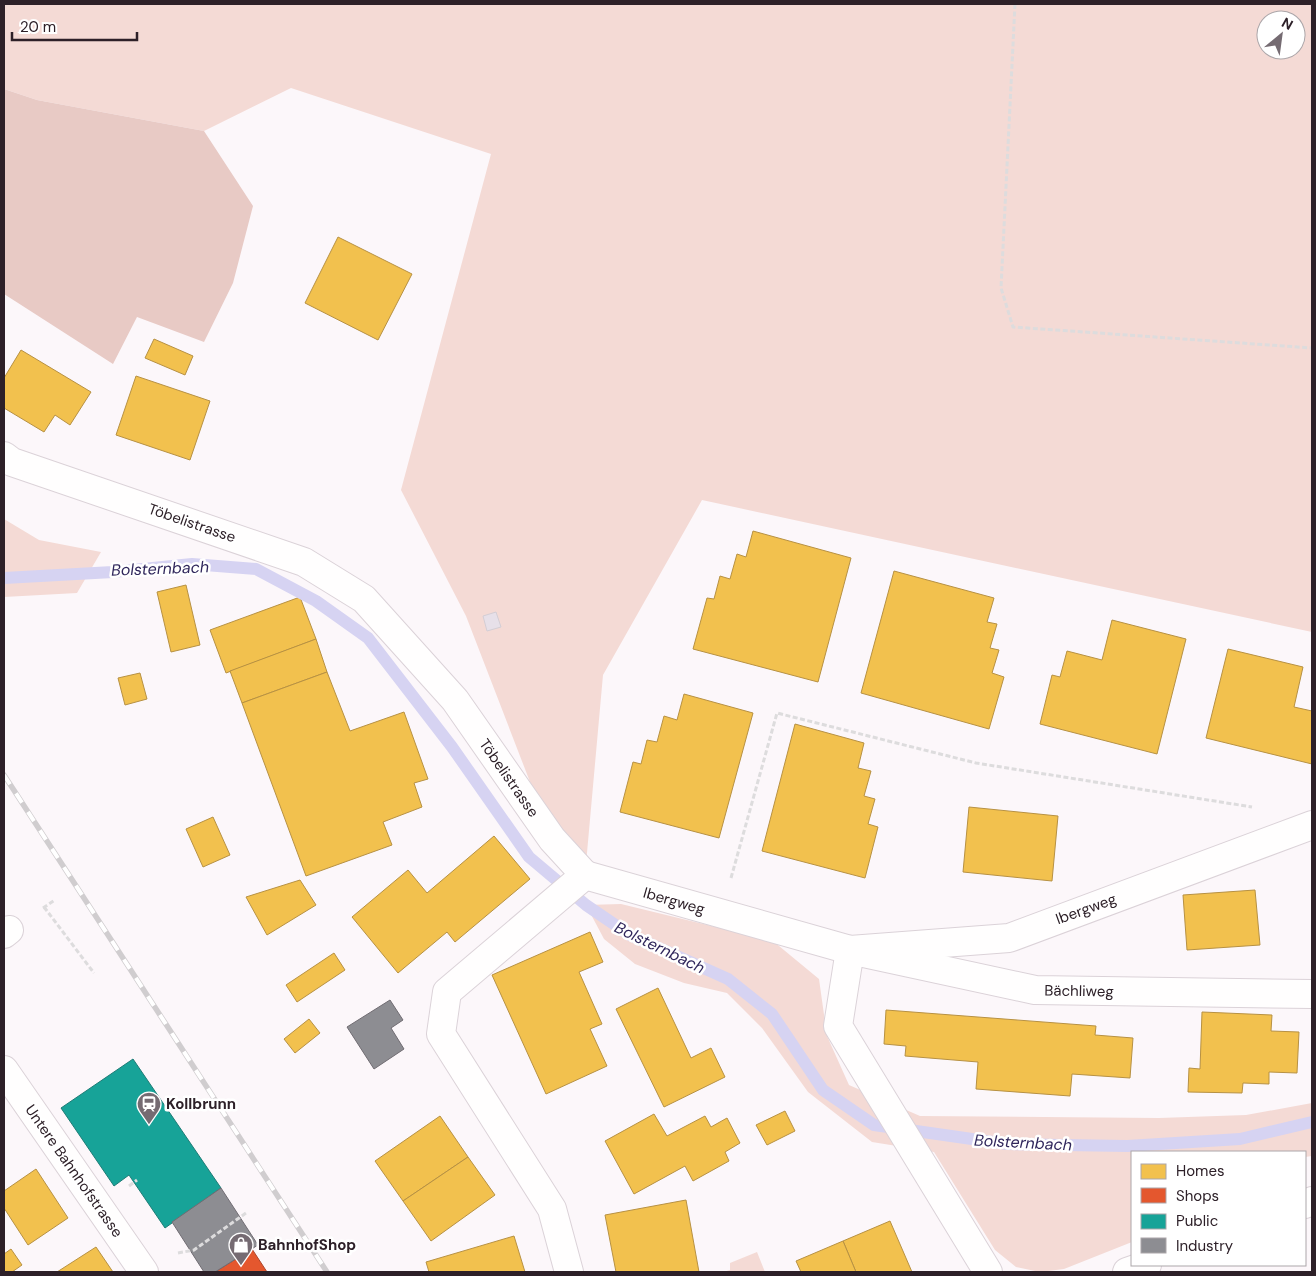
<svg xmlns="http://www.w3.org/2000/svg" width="1316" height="1276" font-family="'DM Sans',sans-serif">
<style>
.green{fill:#f4dad5;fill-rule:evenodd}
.forest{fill:#e8cac5}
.homes{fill:#f2c14e;stroke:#b79143}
.shops{fill:#e4572e;stroke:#ad462c}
.public{fill:#17a398;stroke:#1e7c76}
.industry{fill:#8d8d92;stroke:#706c72}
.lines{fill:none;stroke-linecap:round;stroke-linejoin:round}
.stream{stroke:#d6d3f2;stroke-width:12}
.building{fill:#e7e0e9;stroke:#d4ced5}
.minor-casing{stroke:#dbd2d8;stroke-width:30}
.path{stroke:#dddcdd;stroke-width:3;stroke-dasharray:5 2.5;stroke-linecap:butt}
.minor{stroke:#fffefe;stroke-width:28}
.rail-casing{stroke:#d0cdcf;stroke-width:5.5}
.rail{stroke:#fff;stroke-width:4;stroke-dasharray:11;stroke-linecap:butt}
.labels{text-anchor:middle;stroke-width:5;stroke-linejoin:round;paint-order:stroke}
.street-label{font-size:15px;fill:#2d2028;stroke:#fff}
.poi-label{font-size:15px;font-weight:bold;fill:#2d2028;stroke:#fff;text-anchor:start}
.water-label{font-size:16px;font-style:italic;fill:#2f265b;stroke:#fff}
</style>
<rect width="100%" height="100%" fill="#fcf7fa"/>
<g class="green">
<path d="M4 4H1312V632L702 500 603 675 585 875 552 839 466 616 401 490 491 154 291 88 204 131 37 100 4 89ZM1266 20H1296V50H1266Z"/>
<path d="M4 519 39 540 101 552 77 593 4 597Z"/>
<path d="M621 904 773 941 819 979 827 1036 849 1085 920 1116 1159 1118 1246 1115 1312 1103V1156L1305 1157V1152H1132V1242L1064 1269 1040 1272 1016 1267 995 1250 934 1152 872 1142 808 1092 762 1028 727 993 684 983 635 964 604 939 586 905Z"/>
<path d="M757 1252 765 1272H723L730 1270V1263Z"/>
</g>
<path class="forest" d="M4 89 37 100 204 131 253 206 233 283 204 342 137 317 113 364 4 294Z"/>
<g class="homes">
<path d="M338 237 412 274 378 340 305 303Z"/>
<path d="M154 339 193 356 185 375 145 358Z"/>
<path d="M21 350 91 392 70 425 55 415 44 432 4 408V378Z"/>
<path d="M136 376 210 401 190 460 116 435Z"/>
<path d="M753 531 851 558 818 682 693 649 707 598 714 599 720 576 730 579 737 554 746 557Z"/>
<path d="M894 571 994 598 987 622 997 624 990 648 999 650 992 673 1004 677 989 729 861 693Z"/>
<path d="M186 585 200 645 171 652 157 592Z"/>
<path d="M300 597 316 639 226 673 210 630Z"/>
<path d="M1112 620 1186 639 1157 754 1040 724 1052 675 1060 677 1067 651 1102 660Z"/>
<path d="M316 639 327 672 242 703 230 671Z"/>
<path d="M1228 649 1303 667 1294 707 1312 711V764L1206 738Z"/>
<path d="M327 672 350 731 404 712 428 779 414 783 422 807 383 822 392 845 306 876 242 703Z"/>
<path d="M140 673 147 699 125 705 118 678Z"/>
<path d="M684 694 753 713 719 838 620 812 633 762 641 764 647 740 657 742 664 716 677 720Z"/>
<path d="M795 724 864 743 858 768 871 771 864 796 875 799 868 824 878 827 865 878 762 851Z"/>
<path d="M969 807 1058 816 1052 881 963 872Z"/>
<path d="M213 817 230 855 203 867 186 829Z"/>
<path d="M494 836 530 879 455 942 447 932 398 973 352 917 408 870 427 893Z"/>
<path d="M300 880 316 905 267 935 246 897Z"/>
<path d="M1255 890 1260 945 1187 950 1183 895Z"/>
<path d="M590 932 603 962 579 972 602 1024 590 1029 607 1066 546 1094 492 975Z"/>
<path d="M334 953 345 970 297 1002 286 985Z"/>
<path d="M658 988 691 1058 711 1048 725 1077 664 1107 616 1009Z"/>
<path d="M886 1010 1096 1026 1095 1035 1133 1038 1130 1078 1072 1074 1070 1096 976 1089 978 1062 905 1056 906 1046 884 1044Z"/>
<path d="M1202 1012 1272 1015 1271 1031 1299 1032 1297 1073 1269 1072V1084L1243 1083 1242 1093 1188 1092 1189 1068 1200 1069Z"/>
<path d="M309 1019 320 1033 295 1053 284 1039Z"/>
<path d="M785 1111 795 1131 767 1145 756 1125Z"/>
<path d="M654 1114 667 1136 705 1116 711 1127 727 1118 740 1143 725 1152 729 1161 693 1181 685 1166 634 1194 605 1141Z"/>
<path d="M440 1116 468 1157 403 1201 375 1161Z"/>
<path d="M468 1157 495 1195 431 1241 403 1201Z"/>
<path d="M36 1169 68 1218 28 1245 4 1208V1191Z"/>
<path d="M686 1200 699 1272H616L605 1215Z"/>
<path d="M890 1221 912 1272H856L843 1241Z"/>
<path d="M514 1236 525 1272H429L426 1262Z"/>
<path d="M843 1241 856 1272H801L796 1261Z"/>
<path d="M96 1247 113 1272H57Z"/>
<path d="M11 1249 22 1265 12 1272H4V1254Z"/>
</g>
<path class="shops" d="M252 1249 267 1272H215Z"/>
<path class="public" d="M133 1059 221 1188 165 1228 129 1175 114 1186 61 1108Z"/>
<g class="industry">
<path d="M390 1000 403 1020 391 1028 404 1049 374 1069 347 1027Z"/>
<path d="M221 1188 258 1245 215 1272H204L172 1222Z"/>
</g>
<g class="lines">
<path class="stream" d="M4 578 113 572 192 564 256 569 316 601 368 638 452 747 529 857 586 905 630 935 728 979 772 1014 823 1090 874 1125 1007 1144 1127 1146 1240 1139 1312 1122"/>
</g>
<path class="building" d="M496 612 501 627 487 631 483 616Z"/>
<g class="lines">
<defs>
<g id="minor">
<path d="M4 456 12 462 304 562 364 599 455 700 552 839 585 875"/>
<path d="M585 875 850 950 1009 938 1312 825"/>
<path d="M4 934 9 930"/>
<path d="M4 1070 144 1272"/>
<path d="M1305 1204 1312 1201"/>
<path d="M569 1272 552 1209 441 1034 447 992 585 875"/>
<path d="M988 1272 838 1026 850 950 1035 990 1312 994"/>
<path d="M1127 1272 1147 1265"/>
</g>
</defs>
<use href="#minor" class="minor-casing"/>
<g class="path">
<path d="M1015 4 1001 288 1013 327 1312 348"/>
<path d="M731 878 777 713 976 763 1252 807"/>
<path d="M44 907 94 973"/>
<path d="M43 908 55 900"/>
<path d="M129 1186 137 1180"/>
<path d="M178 1253 194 1250 246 1213"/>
</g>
<use href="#minor" class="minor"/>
<defs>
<path id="rail" d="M4 775 327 1272"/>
</defs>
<use href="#rail" class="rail-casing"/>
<use href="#rail" class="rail"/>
</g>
<defs>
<symbol id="station-pin" viewBox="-11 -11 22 30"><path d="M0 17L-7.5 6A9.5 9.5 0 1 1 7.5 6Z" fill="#756b72" stroke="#fff"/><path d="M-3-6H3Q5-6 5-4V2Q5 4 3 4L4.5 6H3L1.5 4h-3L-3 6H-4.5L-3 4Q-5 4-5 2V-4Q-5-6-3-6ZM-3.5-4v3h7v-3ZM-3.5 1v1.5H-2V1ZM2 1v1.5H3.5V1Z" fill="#fff"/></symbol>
<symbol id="shop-pin" viewBox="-11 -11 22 30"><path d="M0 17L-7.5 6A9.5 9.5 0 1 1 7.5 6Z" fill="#756b72" stroke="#fff"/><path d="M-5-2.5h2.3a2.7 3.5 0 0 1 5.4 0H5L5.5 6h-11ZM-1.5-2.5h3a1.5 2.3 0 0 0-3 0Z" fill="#fff"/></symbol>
</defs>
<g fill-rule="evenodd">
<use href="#station-pin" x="135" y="1090" width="28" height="38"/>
<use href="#shop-pin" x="227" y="1231" width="28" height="38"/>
</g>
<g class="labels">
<g class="street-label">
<text transform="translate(192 523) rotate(19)" y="5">Töbelistrasse</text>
<text transform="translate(509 778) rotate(55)" y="5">Töbelistrasse</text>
<text transform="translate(674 901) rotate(16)" y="5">Ibergweg</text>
<text transform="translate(1086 909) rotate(-20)" y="5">Ibergweg</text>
<text transform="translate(1079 991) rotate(1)" y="5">Bächliweg</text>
<text transform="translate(74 1171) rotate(55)" y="5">Untere Bahnhofstrasse</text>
</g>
<g class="poi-label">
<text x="166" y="1109">Kollbrunn</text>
<text x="258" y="1250">BahnhofShop</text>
</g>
<g class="water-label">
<text transform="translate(160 568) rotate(-2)" y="6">Bolsternbach</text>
<text transform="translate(660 947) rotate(26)" y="6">Bolsternbach</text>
<text transform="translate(1023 1142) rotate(3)" y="6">Bolsternbach</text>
</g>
</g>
<rect width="1316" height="1276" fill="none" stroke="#2d2028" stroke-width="10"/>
<rect x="1131" y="1151" width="175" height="115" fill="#ffffff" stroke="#aba6a9"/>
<rect x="1141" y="1164" width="25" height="15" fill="#f2c14e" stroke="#aba6a9"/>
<text x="1176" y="1176" font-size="15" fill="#2d2028">Homes</text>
<rect x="1141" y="1188" width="25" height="15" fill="#e4572e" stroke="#aba6a9"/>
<text x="1176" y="1201" font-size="15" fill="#2d2028">Shops</text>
<rect x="1141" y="1214" width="25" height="15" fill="#17a398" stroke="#aba6a9"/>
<text x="1176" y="1226" font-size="15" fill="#2d2028">Public</text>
<rect x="1141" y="1238" width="25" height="15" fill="#8d8d92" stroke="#aba6a9"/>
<text x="1176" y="1251" font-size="15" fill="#2d2028">Industry</text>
<g transform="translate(1281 35) rotate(29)"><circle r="24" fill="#ffffff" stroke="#aba6a9"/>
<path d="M0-4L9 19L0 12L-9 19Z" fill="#756b72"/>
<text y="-8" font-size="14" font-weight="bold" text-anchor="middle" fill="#2d2028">N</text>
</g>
<path d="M12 32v8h125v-8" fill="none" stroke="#2d2028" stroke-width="2.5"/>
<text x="20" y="32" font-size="15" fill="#2d2028" stroke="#ffffff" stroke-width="4" paint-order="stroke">20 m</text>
</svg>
